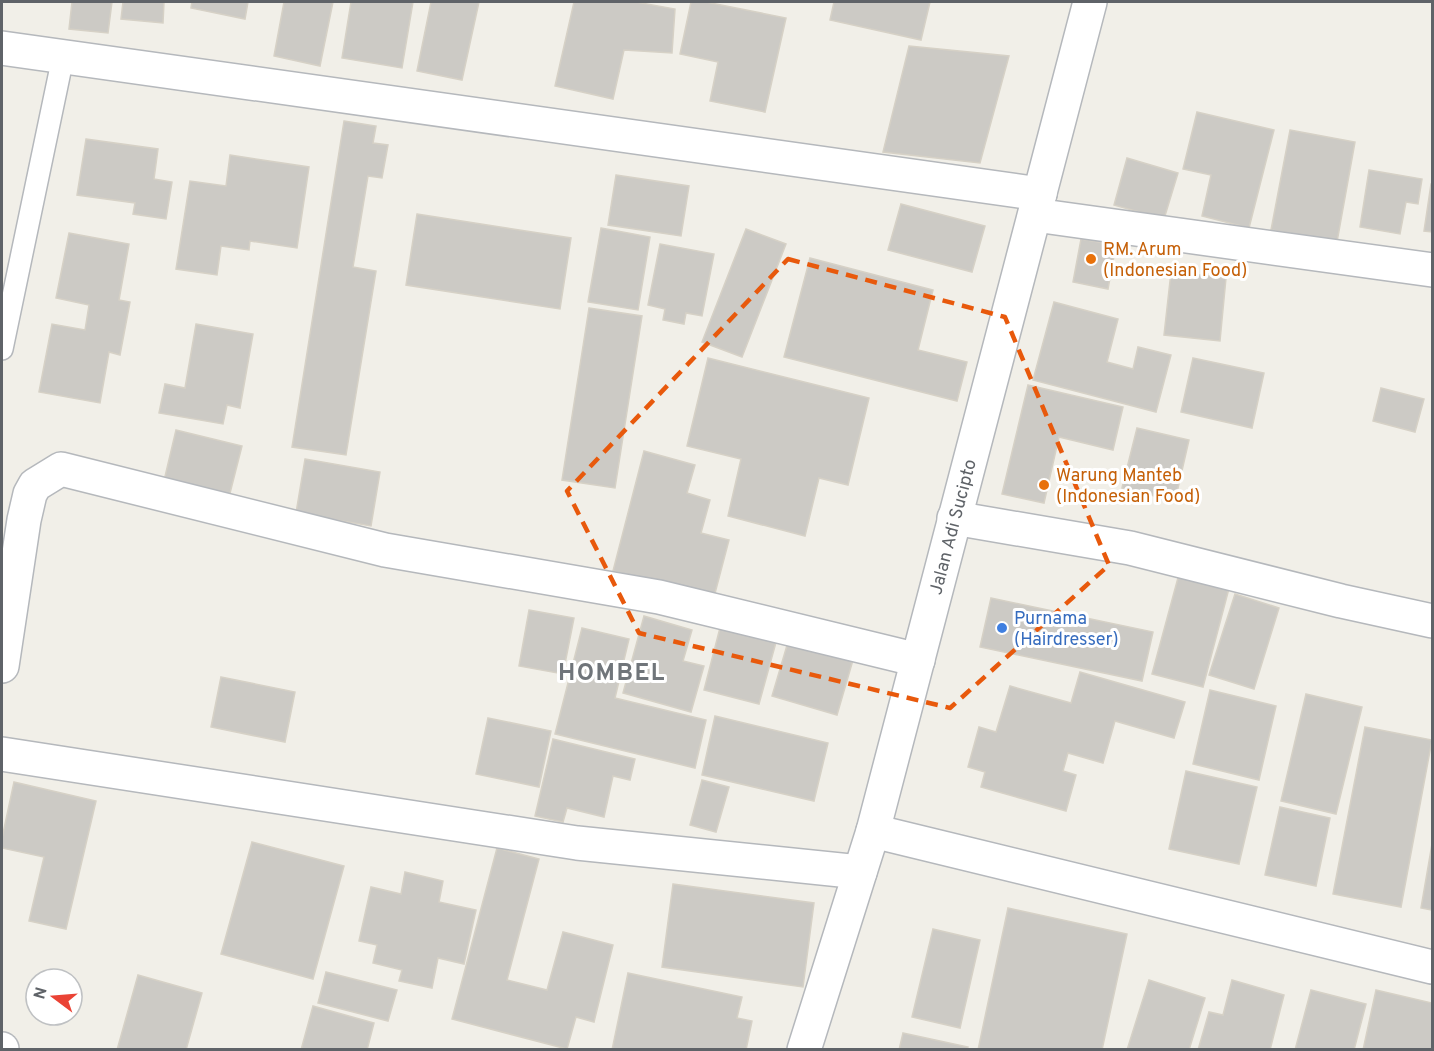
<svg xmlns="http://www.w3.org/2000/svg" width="1434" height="1051" font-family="Overpass,sans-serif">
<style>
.building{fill:#cccac5;stroke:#d6d1c6;stroke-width:1.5}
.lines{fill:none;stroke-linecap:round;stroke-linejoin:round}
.service-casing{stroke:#b5b8bc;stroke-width:24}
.minor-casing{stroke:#b5b8bc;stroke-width:36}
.tertiary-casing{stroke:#b5b8bc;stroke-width:36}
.service{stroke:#fff;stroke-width:21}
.minor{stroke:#fff;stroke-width:33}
.tertiary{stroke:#fff;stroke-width:33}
.marked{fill:none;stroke:#e8590c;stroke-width:4.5;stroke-dasharray:12 8;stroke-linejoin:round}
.food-dot{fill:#e8710a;stroke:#fff;stroke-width:2}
.shop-dot{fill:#3f7fe0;stroke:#fff;stroke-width:2}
.labels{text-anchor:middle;stroke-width:6;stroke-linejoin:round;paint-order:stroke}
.food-label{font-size:18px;fill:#c56008;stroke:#fff;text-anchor:start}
.street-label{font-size:18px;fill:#5f6368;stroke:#fff}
.shop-label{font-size:18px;fill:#366cbe;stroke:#fff;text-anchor:start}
.district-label{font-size:24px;font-weight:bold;letter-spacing:1.5px;fill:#70757a;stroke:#fff}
</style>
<rect width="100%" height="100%" fill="#f1efe8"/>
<g class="building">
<path d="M72 2H112L108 33 69 29Z"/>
<path d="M123 2H164L163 23 121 19Z"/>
<path d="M192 2H248L245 19 191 8Z"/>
<path d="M284 2H333L320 66 274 56Z"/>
<path d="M351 2H413L402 68 342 58Z"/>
<path d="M431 2H479L462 80 417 71Z"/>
<path d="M574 2H636L675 9 672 53 624 50 613 99 555 86Z"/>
<path d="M691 2H706L786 18 765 112 710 101 718 62 680 54Z"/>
<path d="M834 2H930L921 40 830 20Z"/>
<path d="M909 46 1009 56 980 163 883 152Z"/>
<path d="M1197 112 1274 130 1249 228 1202 216 1211 175 1183 169Z"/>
<path d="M344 121 376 126 373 143 388 145 382 178 368 176 353 267 376 271 346 455 292 447Z"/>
<path d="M1290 130 1355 142 1337 242 1271 230Z"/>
<path d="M86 139 158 149 154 179 172 182 166 219 133 214 135 203 77 195Z"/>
<path d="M230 155 309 167 297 248 250 241 249 250 221 246 217 275 176 269 190 181 226 186Z"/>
<path d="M1127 158 1178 173 1164 219 1114 205Z"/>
<path d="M1369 170 1422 179 1418 204 1406 202 1400 234 1360 227Z"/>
<path d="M616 175 689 186 681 236 608 225Z"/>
<path d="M1431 184H1432V232L1424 231Z"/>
<path d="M901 204 985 226 972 272 888 250Z"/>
<path d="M417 214 571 238 560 309 406 285Z"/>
<path d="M601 228 650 237 638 310 588 302Z"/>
<path d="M746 229 786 244 742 357 702 342Z"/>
<path d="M69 233 129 244 119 300 130 302 120 355 109 352 100 403 39 392 52 324 85 330 89 305 56 298Z"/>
<path d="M1081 239 1116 245 1108 289 1073 282Z"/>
<path d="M660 244 714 254 702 316 686 313 684 324 663 320 665 309 648 305Z"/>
<path d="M810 258 933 290 918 350 967 362 957 401 784 357Z"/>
<path d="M1171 272 1226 278 1220 341 1164 335Z"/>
<path d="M1054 302 1118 319 1107 362 1133 369 1138 347 1171 355 1156 412 1033 380Z"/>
<path d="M589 308 642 316 615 488 562 480Z"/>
<path d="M196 324 253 334 240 408 227 405 223 424 159 413 165 384 185 388Z"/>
<path d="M708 358 869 398 848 485 819 478 805 536 728 516 741 459 687 446Z"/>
<path d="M1193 358 1264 373 1252 428 1181 412Z"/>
<path d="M1028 385 1123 407 1113 450 1059 437 1044 503 1002 494Z"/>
<path d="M1381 388 1424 399 1415 432 1373 421Z"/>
<path d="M1137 428 1189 440 1175 501 1122 488Z"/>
<path d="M176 430 242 446 228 501 163 485Z"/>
<path d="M644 451 695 465 687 493 710 500 701 533 729 540 714 597 613 571Z"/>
<path d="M305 459 380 472 371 526 296 513Z"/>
<path d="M1182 563 1232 577 1203 687 1152 674Z"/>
<path d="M1235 594 1279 608 1254 689 1209 675Z"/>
<path d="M991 598 1153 632 1142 681 980 647Z"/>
<path d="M529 610 574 618 563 674 519 666Z"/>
<path d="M644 616 692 630 683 661 704 666 691 712 623 693Z"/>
<path d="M722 620 778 635 759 704 704 690Z"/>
<path d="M582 628 629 639 615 698 706 720 695 768 555 734Z"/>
<path d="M788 642 853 660 837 715 772 696Z"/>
<path d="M1080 672 1185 702 1174 738 1115 721 1103 763 1068 753 1063 771 1076 775 1066 811 981 787 985 772 968 767 979 727 996 732 1010 686 1071 703Z"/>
<path d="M221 677 295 692 285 742 211 727Z"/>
<path d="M1210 690 1276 706 1259 780 1193 764Z"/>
<path d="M1306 694 1362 707 1336 814 1281 801Z"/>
<path d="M715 716 828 743 814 801 702 775Z"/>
<path d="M488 718 551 731 539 787 476 774Z"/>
<path d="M1365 727 1432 740 1401 907 1333 894Z"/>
<path d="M553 739 635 759 630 780 613 776 604 817 567 808 563 822 535 816Z"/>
<path d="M1186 771 1257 787 1239 864 1169 849Z"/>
<path d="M702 780 729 787 716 832 690 825Z"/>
<path d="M14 782 96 801 66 929 29 921 44 857 2 848V838Z"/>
<path d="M1280 807 1330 818 1316 886 1265 875Z"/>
<path d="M252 842 344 866 313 979 221 954Z"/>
<path d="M1432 844V910L1421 908Z"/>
<path d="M497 848 539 859 507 980 547 990 563 932 613 945 594 1022 576 1017 567 1049 452 1019Z"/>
<path d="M405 872 443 881 439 902 476 910 464 964 438 958 432 988 399 981 402 970 373 963 377 945 359 941 371 887 401 894Z"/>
<path d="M673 884 814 903 803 987 662 967Z"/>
<path d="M1008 908 1127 934 1102 1050H978Z"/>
<path d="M933 929 980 940 960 1028 912 1017Z"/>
<path d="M326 972 397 990 388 1021 318 1003Z"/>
<path d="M628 973 742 997 737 1018 752 1021 746 1050H612Z"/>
<path d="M138 975 202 993 186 1050H117Z"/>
<path d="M1149 980 1205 998 1189 1050H1127Z"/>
<path d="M1232 980 1284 995 1270 1050H1198L1209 1012 1223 1015Z"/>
<path d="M1311 990 1366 1004 1354 1050H1295Z"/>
<path d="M1376 990 1432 1003V1050H1363Z"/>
<path d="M313 1006 374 1023 367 1050H301Z"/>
<path d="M903 1033 968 1047 967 1050H899Z"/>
</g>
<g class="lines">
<defs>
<path id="service" d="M2 349 63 57"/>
<g id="minor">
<path d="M2 48 1040 194"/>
<path d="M1035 215 1432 270"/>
<path d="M954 518 1130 548 1341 601 1432 621"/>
<path d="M2 666 24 520 30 494 35 485 61 469 385 550 659 597 918 660"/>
<path d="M2 754 577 843 860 872"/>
<path d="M873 831 1432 967"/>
<path d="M2 1049V1050"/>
</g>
<g id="tertiary">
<path id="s1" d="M804 1050 873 831 1090 2"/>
</g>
</defs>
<use href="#service" class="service-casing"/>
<use href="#minor" class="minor-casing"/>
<use href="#tertiary" class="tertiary-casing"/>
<use href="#service" class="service"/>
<use href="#minor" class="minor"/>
<use href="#tertiary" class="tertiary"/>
</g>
<path class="marked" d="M788 259 1005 317 1109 565 950 708 639 633 567 491Z"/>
<g class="food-dot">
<circle cx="1091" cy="259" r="6"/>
<circle cx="1044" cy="485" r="6"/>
</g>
<circle class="shop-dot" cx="1002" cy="628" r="6"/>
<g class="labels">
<g class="food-label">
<text x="1103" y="255">RM. Arum<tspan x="1103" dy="21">(Indonesian Food)</tspan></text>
<text x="1056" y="481">Warung Manteb<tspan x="1056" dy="21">(Indonesian Food)</tspan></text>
</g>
<g class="street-label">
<text dy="6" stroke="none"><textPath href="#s1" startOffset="544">Jalan Adi Sucipto</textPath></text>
</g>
<g class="shop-label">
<text x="1014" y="624">Purnama<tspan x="1014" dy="21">(Hairdresser)</tspan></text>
</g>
<g class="district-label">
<text x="612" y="680">HOMBEL</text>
</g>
</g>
<rect width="1434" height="1051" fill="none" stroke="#5f6368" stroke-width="6"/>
<g transform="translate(54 997) rotate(286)"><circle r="28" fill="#ffffff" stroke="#bfc1c3" stroke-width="1.5"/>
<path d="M0-4.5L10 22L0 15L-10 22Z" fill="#ea4335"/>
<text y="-9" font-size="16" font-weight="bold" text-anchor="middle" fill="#5f6368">N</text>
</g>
</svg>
